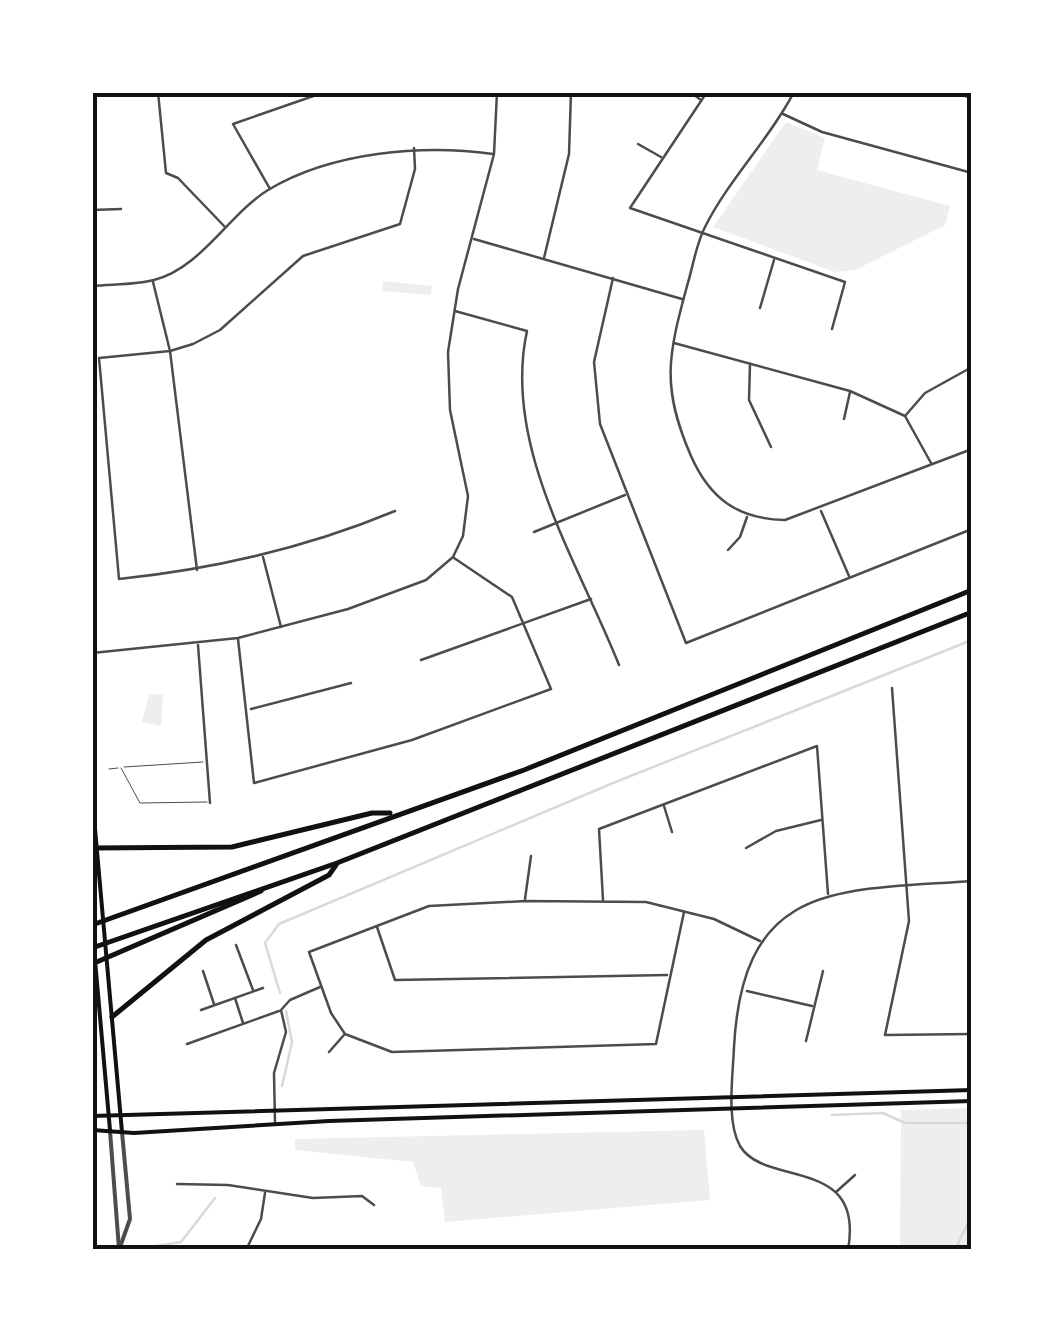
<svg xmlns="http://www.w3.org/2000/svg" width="1064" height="1342" font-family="'Varela Round',sans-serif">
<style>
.green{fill:#eee}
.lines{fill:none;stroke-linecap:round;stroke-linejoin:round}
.stream{stroke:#d9d9d9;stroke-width:2.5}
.service{stroke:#4c4c4c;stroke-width:1}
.minor{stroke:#4c4c4c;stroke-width:2.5}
.tertiary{stroke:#4c4c4c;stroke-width:4}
.secondary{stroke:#111;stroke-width:4}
.motorway{stroke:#111;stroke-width:5}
.neatline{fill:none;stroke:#111;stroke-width:4}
</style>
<rect width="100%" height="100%" fill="#fff"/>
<g class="green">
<path d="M786 122 825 138 817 170 950 206 945 225 855 270 835 272 713 227Z"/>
<path d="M383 281 432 286 431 295 382 291Z"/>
<path d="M149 694 163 695 161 726 142 722Z"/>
<path d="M971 1108V1249H900L901 1110Z"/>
<path d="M704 1130 710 1200 445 1222 441 1188 421 1186 413 1162 295 1150V1139Z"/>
</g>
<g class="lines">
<g class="stream">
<path d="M280 993 265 943 279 924 613 783 972 640"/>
<path d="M282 1086 292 1042 286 1011"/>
<path d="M832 1115 883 1113 905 1123H972"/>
<path d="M144 1248 181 1242 215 1198"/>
<path d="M955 1250 972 1214"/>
</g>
<g class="service">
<path d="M124 767 203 762"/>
<path d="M121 768 140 803 207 802"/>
<path d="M109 769 118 768"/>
</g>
<g class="minor">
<path d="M158 92 166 173 178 178 225 227"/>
<path d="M690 92 701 100"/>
<path d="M707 92 630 208 845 282 832 329"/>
<path d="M794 92C769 140 729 179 705 227 696 244 693 267 687 286 668 356 661 387 691 456 710 499 738 519 785 520L972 449"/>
<path d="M952 92 972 98"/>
<path d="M783 114 822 132 972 173"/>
<path d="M638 144 661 157"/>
<path d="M270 189 233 124 325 92"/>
<path d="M92 210 121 209"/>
<path d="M474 239 682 299"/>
<path d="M544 258 569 154 571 92"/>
<path d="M613 278 594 362 600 424 686 643 972 529"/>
<path d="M153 282 170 351 197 570"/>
<path d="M92 286C112 284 135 285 154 280 200 269 229 214 268 190 331 152 422 144 493 154"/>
<path d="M760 308 774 260"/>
<path d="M455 311 527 331C502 445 578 562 619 665"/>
<path d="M674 343 850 391 905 416 931 463"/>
<path d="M750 364 749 400 771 447"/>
<path d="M905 416 925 393 972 367"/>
<path d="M844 419 850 392"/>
<path d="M395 511C306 548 215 569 119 579L99 358 170 351 193 344 220 330 303 256 400 224 415 169 414 148"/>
<path d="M821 511 849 576"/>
<path d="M534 532 625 495"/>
<path d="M728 550 740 537 747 517"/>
<path d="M263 557 281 627"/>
<path d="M238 639 254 783 412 740 551 689 512 597 454 558"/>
<path d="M198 645 210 803"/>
<path d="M92 653 238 638 348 609 426 580 453 557 463 536 468 496 450 410 448 352 458 289 494 154 497 92"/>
<path d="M421 660 591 599"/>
<path d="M892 688 909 921 885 1035 972 1034"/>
<path d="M251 709 351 683"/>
<path d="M664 806 672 832"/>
<path d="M746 848 776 831 821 820"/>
<path d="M525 899 531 856"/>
<path d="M603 900 599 829 817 746 828 894"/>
<path d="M684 912 656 1044 392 1052 345 1034 331 1013 309 952 429 906 525 901 646 902 714 919 760 941"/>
<path d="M377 927 395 980 667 975"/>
<path d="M236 945 253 990"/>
<path d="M203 971 214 1004"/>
<path d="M747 991 812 1006"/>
<path d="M235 998 243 1023"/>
<path d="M201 1010 263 988"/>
<path d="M806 1041 823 971"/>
<path d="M187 1044 279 1011"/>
<path d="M329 1052 344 1035"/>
<path d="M275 1123 274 1073 286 1032 281 1010 290 1000 320 987"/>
<path d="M177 1184 228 1185 313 1198 362 1196 374 1205"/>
<path d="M836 1192 855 1175"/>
<path d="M246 1250 261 1219 265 1193"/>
<path d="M848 1250C865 1155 765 1188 740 1146 726 1121 733 1075 734 1047 743 880 837 891 972 881"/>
</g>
<g class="tertiary">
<path d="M110 1131 119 1249"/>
<path d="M119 1250 130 1219 122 1132"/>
</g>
<g class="secondary">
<path d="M92 795 122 1132"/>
<path d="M92 926 110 1130"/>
<path d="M92 1116 972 1090"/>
<path d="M92 1130 134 1133 329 1121 972 1101"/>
</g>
<g class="motorway">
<path d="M92 848 232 847 372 813H390"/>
<path d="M92 925 524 770 972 590"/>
<path d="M92 948 337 863 972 612"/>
<path d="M92 964 261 891"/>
<path d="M112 1017 206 940 329 875 336 865"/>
</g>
</g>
<rect width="1064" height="1342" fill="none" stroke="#ffffff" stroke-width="190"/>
<rect x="95" y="95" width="874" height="1152" class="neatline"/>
</svg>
